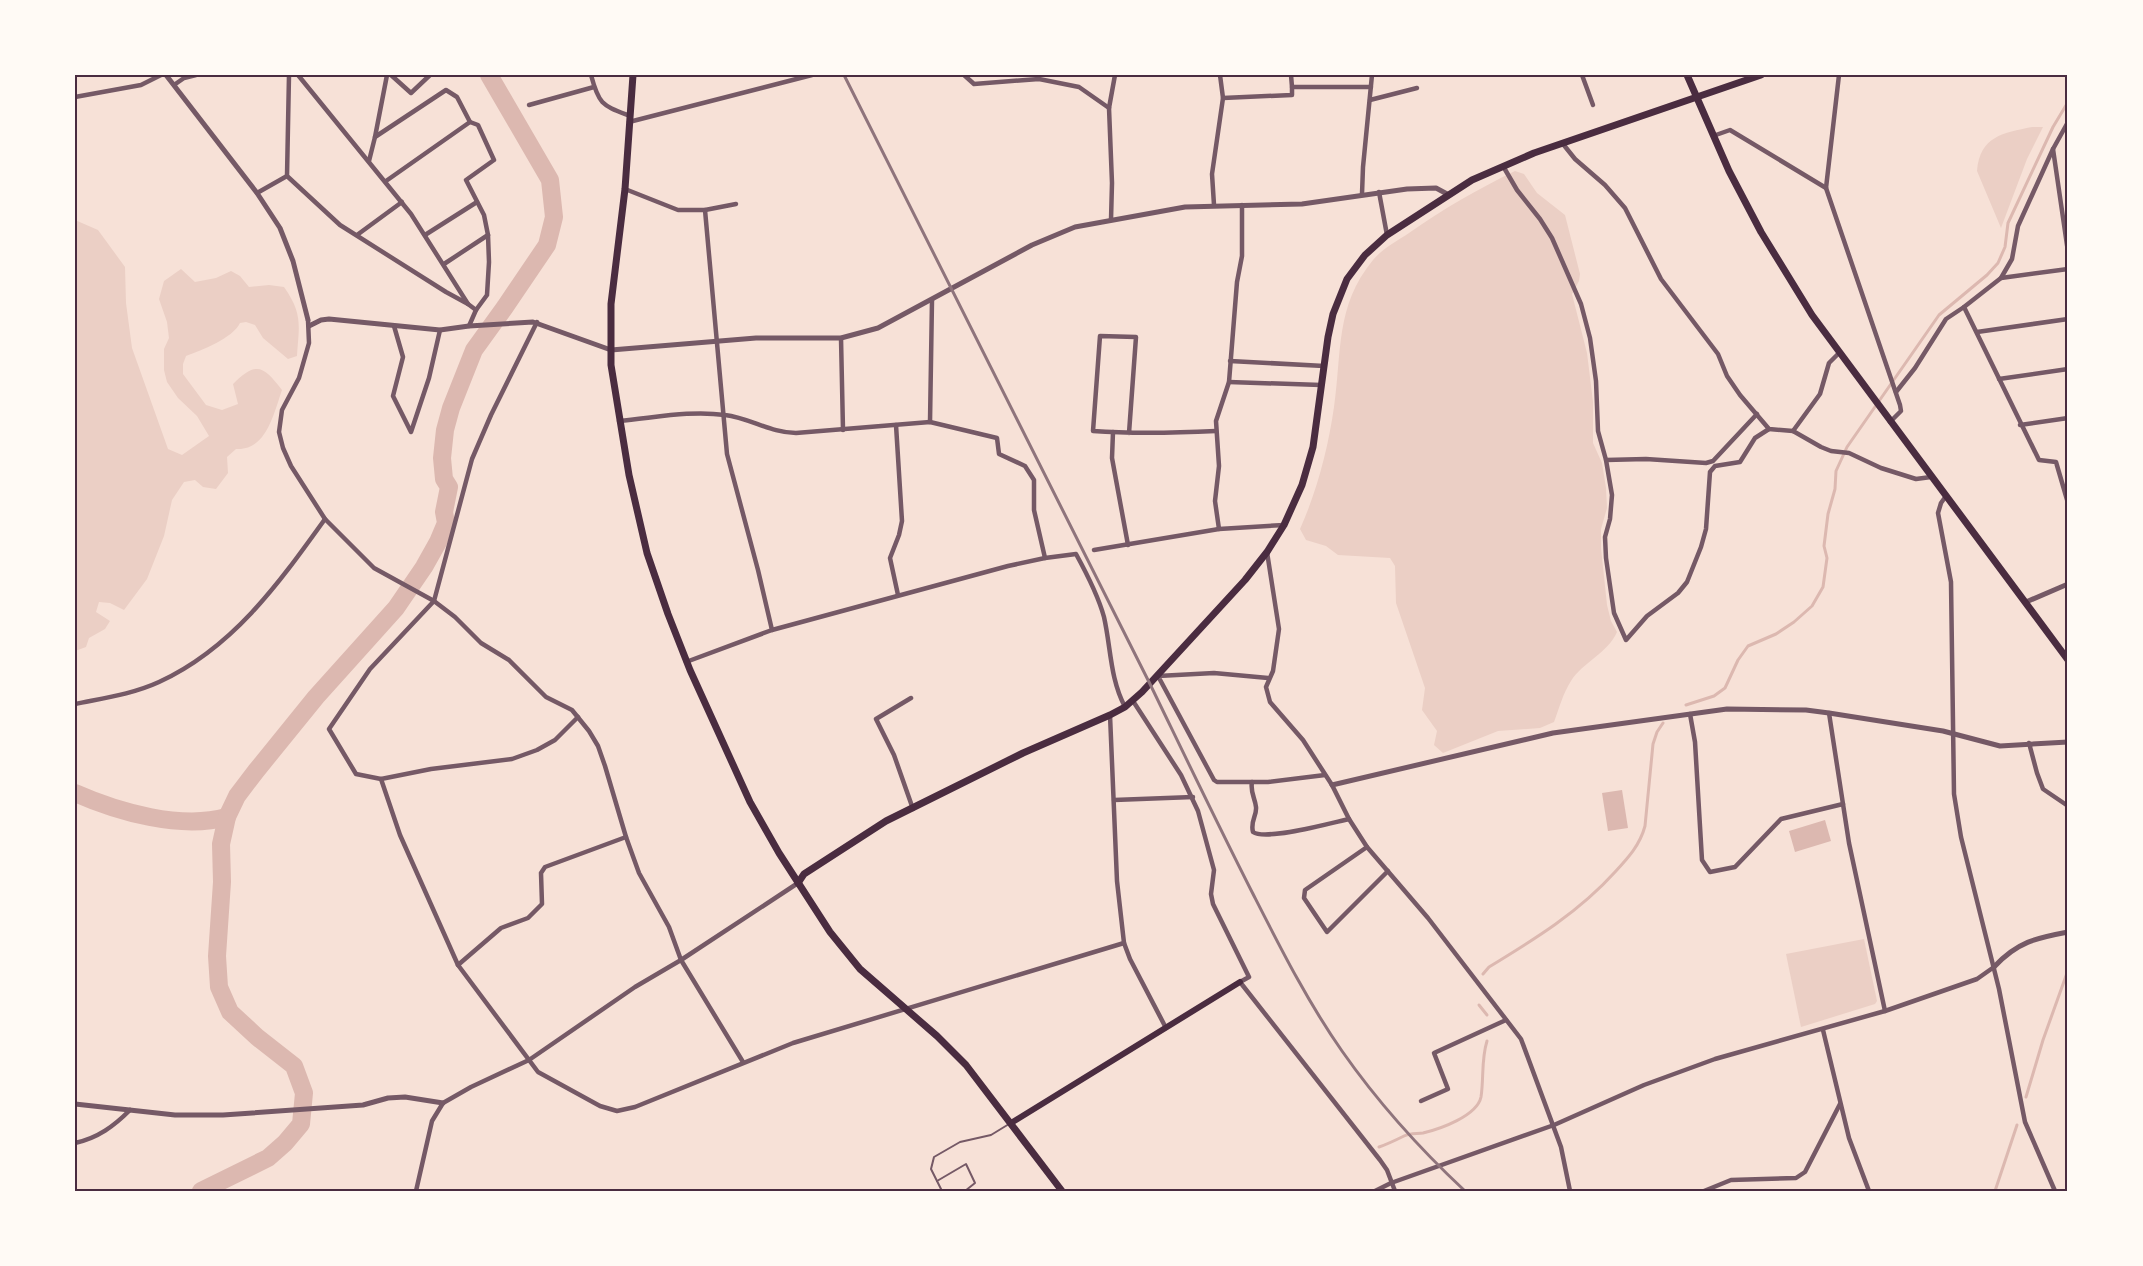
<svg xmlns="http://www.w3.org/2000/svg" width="2143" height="1266" font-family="'DejaVu Sans',sans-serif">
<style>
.green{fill:#ebcfc5}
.water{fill:#dcb8b0}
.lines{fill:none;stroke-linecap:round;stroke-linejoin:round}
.stream{stroke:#dcb8b0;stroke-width:3}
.river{stroke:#dcb8b0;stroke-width:18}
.service{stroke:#755966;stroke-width:2}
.minor{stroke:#755966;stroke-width:4.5}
.tertiary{stroke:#755966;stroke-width:5}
.secondary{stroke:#4a2c40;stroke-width:6}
.primary{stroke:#4a2c40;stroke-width:7}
.rail{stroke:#8f747c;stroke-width:3}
.neatline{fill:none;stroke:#4a2c40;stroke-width:2}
</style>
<rect width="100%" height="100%" fill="#f7e1d7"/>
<g class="green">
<path d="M2032 127H2043L2027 159 2001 228 1977 171C1980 136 2003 133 2032 127Z"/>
<path d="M1515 171 1524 174 1537 193 1565 215 1580 274 1579 281 1572 294 1587 353 1593 402V443L1602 463 1606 488 1607 508 1601 529V548L1607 605 1611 621 1617 632C1608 653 1583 662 1571 681 1563 693 1559 709 1554 722L1540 728 1498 731 1443 753 1434 745 1437 731 1422 710 1425 688 1396 603 1395 566 1390 558 1338 555 1326 546 1306 540 1300 529C1317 491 1328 449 1334 407 1342 353 1335 306 1373 260 1382 249 1397 241 1409 233 1443 209 1478 189 1515 171Z"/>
<path d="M75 220 98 230 125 267 126 303 132 348 168 449 182 455 209 436 197 416 178 398 167 382 164 370V349L169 338 167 322 159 299 164 281 181 269 195 282 216 278 231 271 240 276 249 287 269 285 284 287C303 314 299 325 297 356L288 359 263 338 255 325 246 322 240 323C233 338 202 350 186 356L183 364V374L206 405 222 410 238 404 233 384C257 360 264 367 282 390 274 412 267 451 236 449L227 457 228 473 216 489 203 487 195 480 184 482 172 500 164 536 147 579 124 610 110 603 99 602 96 612 110 621 105 629 89 638 86 647 75 651Z"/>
<path d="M1864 939 1877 1001 1875 1004 1801 1027 1786 954Z"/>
</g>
<g class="water">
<path d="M1622 790 1628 828 1608 831 1602 793Z"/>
<path d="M1825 820 1831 841 1795 852 1789 831Z"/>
</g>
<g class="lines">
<g class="stream">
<path d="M1686 705 1714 696 1725 688 1738 660 1748 646 1776 634 1794 622 1812 606 1823 587 1827 558 1824 546 1828 514 1835 489 1836 471 1847 447 1939 315 1987 275 1998 263 2005 247 2008 223 2053 127 2068 102"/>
<path d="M1483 974 1489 967C1535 939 1579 912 1615 872 1628 858 1640 845 1645 826L1653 744 1657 732 1663 723"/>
<path d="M1479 1005 1487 1015"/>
<path d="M2026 1097 2043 1040 2067 973"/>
<path d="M1379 1147C1388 1144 1396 1140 1404 1136 1410 1133 1417 1134 1423 1133 1440 1129 1477 1116 1481 1097 1484 1078 1481 1060 1487 1041"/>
<path d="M1995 1191 2017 1125"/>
</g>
<g class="river">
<path d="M75 793C118 812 181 830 227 817"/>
<path d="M201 1191 268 1158 285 1143 301 1124 304 1093 294 1066 257 1037 230 1012 219 987 217 956 222 882 221 844 227 817 237 796 256 771 316 697 396 608 424 567 438 542 446 523 444 512 449 487 444 479 442 458 445 430 451 408 474 350 505 307 547 245 554 217 550 180 489 75"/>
</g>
<g class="service">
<path d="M937 1181 966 1164 975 1183 965 1191"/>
<path d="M942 1191 931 1169 934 1157 960 1142 991 1135 1009 1124"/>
</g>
<g class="minor">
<path d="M289 75 287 176 340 225 446 292 468 304"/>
<path d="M298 75 411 214 468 304 476 310"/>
<path d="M387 75 375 137 446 90 457 97 470 122 478 125 494 160 466 180 484 215 488 235 489 262 487 295 476 310 469 326"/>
<path d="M391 75 411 93 430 75"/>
<path d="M591 75C599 105 602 105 630 116"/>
<path d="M964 75 974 84 1039 79 1079 87 1109 108"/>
<path d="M1291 75 1292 87"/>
<path d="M1582 75 1593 105"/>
<path d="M1839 75 1826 188 1900 405 1901 411 1890 422"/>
<path d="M174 85 184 78 196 75"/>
<path d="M75 97 141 85 161 75"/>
<path d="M1223 98 1292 95V87H1371"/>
<path d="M1370 100 1417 88"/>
<path d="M529 105 594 87"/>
<path d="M629 122 812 75"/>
<path d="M2068 122 2053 149 2018 226 2012 259 2001 278 1964 307 2039 460 2056 462 2068 503"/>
<path d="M1713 136 1730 130 1826 188"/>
<path d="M1563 144 1575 159 1605 185 1625 208 1661 279 1718 354 1727 376 1740 395 1769 429 1793 431 1821 447 1831 451 1849 453 1881 468 1916 479 1931 477"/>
<path d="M2053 149 2068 252"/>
<path d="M369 161 375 137"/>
<path d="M1503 166 1517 190 1540 219 1552 238 1581 304 1590 338 1596 381 1598 431 1606 460 1612 495 1610 519 1605 537 1606 558 1614 613 1626 640 1647 616 1678 593 1687 582 1701 547 1706 529 1710 472 1715 466 1740 462 1755 438 1769 429"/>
<path d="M386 181 470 122"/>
<path d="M625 189 678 210H705L736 204"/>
<path d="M1379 192 1387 235"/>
<path d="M257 193 287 176"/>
<path d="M1362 194 1363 167 1372 75"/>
<path d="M1214 205 1212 174 1223 98 1220 75"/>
<path d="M705 210 727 454 758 570 772 630"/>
<path d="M1111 220 1112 183 1109 108 1115 75"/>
<path d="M357 235 402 202"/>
<path d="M425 235 477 202"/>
<path d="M444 264 488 235"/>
<path d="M2001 278 2068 269"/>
<path d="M308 320 309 343 299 378 282 410 279 432 283 448 291 466 325 519 374 568 434 601 455 617 481 643 509 660 546 697 572 710 589 731 598 746 605 766 626 837 639 873 669 927 681 960 743 1062"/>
<path d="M537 322 491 415 472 459 434 601 370 669 329 729 356 774 381 779 400 835 458 965 538 1072 600 1106 617 1111 635 1107 793 1043 1124 943"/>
<path d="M394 326 403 357 393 396 411 432 429 378 440 330"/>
<path d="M1977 332 2068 319"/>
<path d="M841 338 843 430"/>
<path d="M1230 361 1324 366"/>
<path d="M1999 379 2068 369"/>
<path d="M1229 382 1321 385"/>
<path d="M1896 392 1915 368 1946 319 1964 307"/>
<path d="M619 421C654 418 690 410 725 415 750 418 771 433 796 433L930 422 997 438 999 454 1025 466 1034 480V510L1045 558"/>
<path d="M930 422 932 300"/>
<path d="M896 425 902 521 899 535 890 558 898 595"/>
<path d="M2020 425 2068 418"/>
<path d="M1793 431 1820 394 1829 363 1839 353"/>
<path d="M1113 432 1112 458 1128 545"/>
<path d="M1129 433 1136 337 1100 336 1093 431C1134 434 1174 433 1216 431"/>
<path d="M1606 460 1646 459 1706 463 1713 461 1757 414"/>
<path d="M1946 496 1941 503 1938 513 1951 582 1954 794 1961 837 1999 989 2025 1122 2055 1191"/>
<path d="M1219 529 1215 501 1219 466 1216 421 1229 382 1237 282 1242 256V205"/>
<path d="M1094 550 1219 529 1284 525"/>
<path d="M1267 552 1279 629 1273 671 1266 687 1270 702 1303 740 1332 785 1349 819 1367 847 1428 918 1521 1039 1561 1147 1570 1191"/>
<path d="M686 662 772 630 1008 566 1045 558 1076 554C1087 574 1098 595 1104 617 1111 648 1110 679 1125 707"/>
<path d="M1268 678 1214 673 1158 676 1214 780 1217 782H1268L1325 775"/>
<path d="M911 698 876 719 894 755 913 809"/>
<path d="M1133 701 1181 775 1198 811 1214 870 1211 894 1213 904 1249 977 1240 982 1380 1160 1387 1170 1395 1191"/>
<path d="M75 704C104 698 133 694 159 682 233 648 279 583 325 519"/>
<path d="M1829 713 1849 843 1885 1011"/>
<path d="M1690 714 1695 742 1702 860 1710 872 1735 867 1781 819 1843 804"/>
<path d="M1110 715 1117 881 1124 943 1130 959 1166 1028"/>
<path d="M2029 743 2037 773 2043 789 2068 806"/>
<path d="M381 779 431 769 512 759 537 750 555 740 578 717"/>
<path d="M1252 782C1250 792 1255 798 1256 807 1257 816 1250 821 1253 832 1266 841 1331 823 1349 819"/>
<path d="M1114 800 1193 797"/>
<path d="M1367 847 1305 890 1304 898 1327 932 1388 871"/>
<path d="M458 965 501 928 528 918 542 904 541 873 545 867 626 837"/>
<path d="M1823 1030 1849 1138 1869 1191"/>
<path d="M1421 1101 1448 1089 1434 1053 1506 1020"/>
<path d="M75 1143C98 1138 114 1126 130 1110"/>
<path d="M416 1191 432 1121 443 1103 471 1087 529 1060 635 987 681 960 798 883"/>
<path d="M1375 1191 1391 1183 1554 1125 1644 1085 1715 1059 1885 1011 1977 979 1994 967"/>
<path d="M1704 1191 1731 1180 1796 1178 1805 1172 1840 1104"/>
</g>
<g class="tertiary">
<path d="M166 75 257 193 280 228 293 261 308 320"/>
<path d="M309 326 321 320 329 319 440 330 469 326 533 322 611 350 756 338H841L878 328 1032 245 1075 227 1185 207 1302 204 1407 189 1436 188 1449 195"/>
<path d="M2026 602 2068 584"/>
<path d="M1332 785 1553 733 1727 709 1806 710 1829 713 1943 731 2000 746 2068 742"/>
<path d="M1994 967C2017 942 2036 938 2068 932"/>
<path d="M75 1104 175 1115H223L363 1105 388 1098 405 1097 443 1103"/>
</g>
<path class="secondary" d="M1011 1123 1240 982"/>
<g class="primary">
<path d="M633 75 625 189 611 304V365L629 475 647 553 668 614 690 670 750 802 779 853 830 932 860 969 937 1036 966 1065 1062 1191"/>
<path d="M1687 75 1729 171 1761 232 1812 315 2068 660"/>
<path d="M798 883 804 874 886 821 1023 753 1110 715 1125 707 1142 692 1245 580 1267 552 1284 525 1302 485 1313 447 1328 337 1333 314 1347 279 1365 255 1387 235 1472 180 1534 153 1761 75"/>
</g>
<path class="rail" d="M844 75 1150 684C1184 754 1217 823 1252 892 1280 947 1307 1001 1342 1051 1377 1101 1420 1149 1465 1191"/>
</g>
<rect width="2143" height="1266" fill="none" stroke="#fffaf5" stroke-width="153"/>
<rect x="76" y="76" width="1990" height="1114" class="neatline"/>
</svg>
